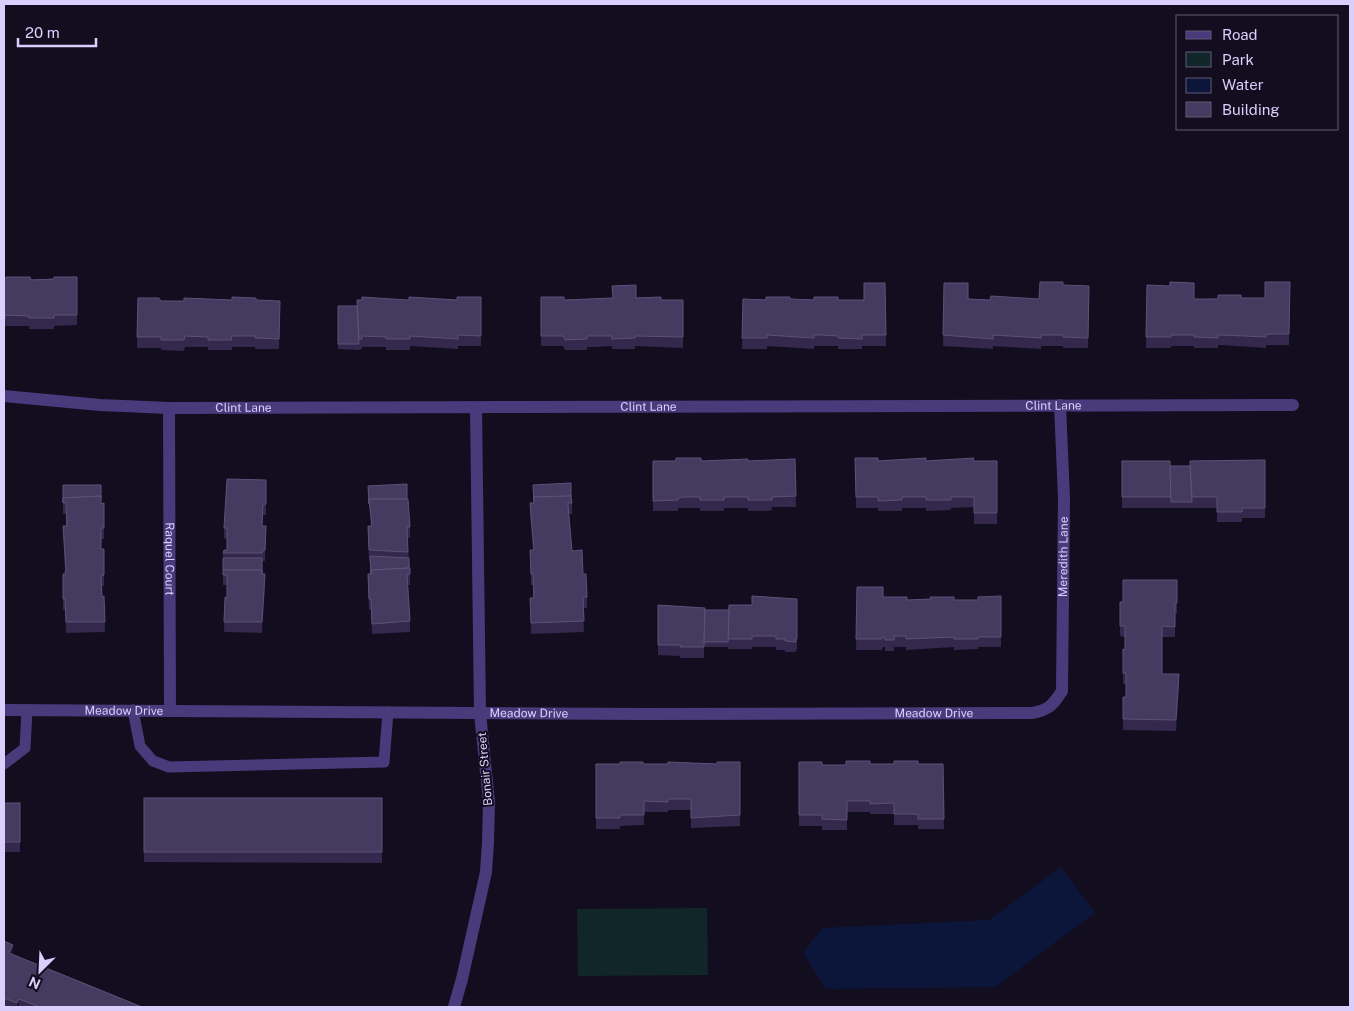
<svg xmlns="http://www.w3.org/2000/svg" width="1354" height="1011" font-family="'Public Sans',sans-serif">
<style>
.green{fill:#112629}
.water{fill:#0c163a}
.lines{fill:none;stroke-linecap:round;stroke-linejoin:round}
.service{stroke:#473b7c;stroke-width:11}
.minor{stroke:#473b7c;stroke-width:12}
.wall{fill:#34284c}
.shaded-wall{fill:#1f1632}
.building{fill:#453a5f;stroke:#5d5178}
.labels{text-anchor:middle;stroke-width:4;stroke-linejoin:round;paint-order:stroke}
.street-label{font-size:12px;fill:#dacffc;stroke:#130e1f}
</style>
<rect width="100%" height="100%" fill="#130e1f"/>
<path class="green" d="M707 908 708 975 578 976 577 909Z"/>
<path class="water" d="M1061 867 1095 913 995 987 826 989 803 953 822 928 989 920Z"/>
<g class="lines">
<g class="service">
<path d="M133 710 140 746 153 761 169 767 384 762 388 712"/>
<path d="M4 764 25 748 27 710"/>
</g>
<g class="minor">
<path id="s1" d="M4 396 100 405 169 408 1293 405"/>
<path id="s2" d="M169 408 170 710"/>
<path id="s3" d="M4 710 644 714 1032 713C1049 710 1053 705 1062 691L1064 498 1060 405"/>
<path d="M454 1007 462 979 486 872 488 842 489 802 480 713 476 408"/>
</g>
</g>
<g class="wall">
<path d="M77 277V325L54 326V329H29V326H5V330H4V279H54Z"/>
<path d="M1290 282 1289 345H1266V348L1222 345H1218V348H1194V346H1171V348H1146L1147 285 1194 299 1265 298Z"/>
<path d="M885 283 886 346H862V349H838V346H814V349L767 346V349H742L743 299 864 300Z"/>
<path d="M944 283 968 299 990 300 1039 299 1063 285 1089 286 1088 348H1063V346H1041V349L993 346V349L943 346Z"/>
<path d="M481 297V346H458V349L410 346V350H386V347H362V349L359 350 338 349V306H357L407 300H457Z"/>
<path d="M541 297 564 300 636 298 661 300H683V348L635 346V349H612V346L595 347H587V350H565L563 346H541Z"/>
<path d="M138 298 161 301H280L279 349H255V347H232V350H208V347H185L184 351 161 350V348H137Z"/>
<path d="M855 458 878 461H997V524H974V507L951 508V510L926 511V508H902V511H878V508H856Z"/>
<path d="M795 459 796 507H772V510L768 511H748V508H724V511H700V508H678V511H653V461H748Z"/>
<path d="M1265 460V518H1242V522H1217V508H1122V461L1170 466H1190Z"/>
<path d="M266 480V515H263L262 526H266L265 561H262V574L265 585 262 633 224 632 225 597 227 598V585H223V553L227 550V538L224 539V528Z"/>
<path d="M63 485 101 504 104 503V539H101V549H104V586H102V597L104 596 105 632 66 633 65 610H63V574H65L63 526H66V514H63Z"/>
<path d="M368 486 407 499 410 527V538H407L410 568V585H408L410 621V632L372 634 371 610H369L368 585V574H371L370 561H369L368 537V526H371Z"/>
<path d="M530 503H572V514H569L572 551 583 574 587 597V608H583L584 632 531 634 530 598H533V585H531L530 550H533L530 513Z"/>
<path d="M1177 580V613L1175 614V637H1162V674L1179 685 1176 731 1123 730V697H1126V684H1123V660L1125 650V637L1120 636V602H1123Z"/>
<path d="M857 587 883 597 907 600H978L1001 596V647H978V649L954 650V647L906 650V647H894V651H885V647H883L882 650H856Z"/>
<path d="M797 599V649L796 650V652H785V650H776V647H752V649H728V647H704V658H680V656L658 655V605L705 610H729L752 605Z"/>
<path d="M740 762V826L691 828V810H668V812H644V825L620 826V829H596V764H717Z"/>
<path d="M799 762 822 765 943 764 944 829H918V825H894V814H870V812H847V830H822V826H799Z"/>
<path d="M144 798H382V863L144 862Z"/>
<rect x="4" y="803" width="16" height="49"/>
<path d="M4 941 13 955 142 1007H4Z"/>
</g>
<g class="shaded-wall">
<path d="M265 574V585L262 633V622Z"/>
<path d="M1179 674V685L1176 731V720Z"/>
<path d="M13 945V956L9 953Z"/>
<path d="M19 999V1007H17V1003Z"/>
</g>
<g class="building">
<path d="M6 277H30L31 280 54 279V277H77V315H54V318H29V316L5 315V319H4V279H6Z"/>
<path d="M1040 282H1063V285L1089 286 1088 338 1063 337V335H1041V338L993 335V339L943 335 944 283H968V299L990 300 991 296 1039 299Z"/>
<path d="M1170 282 1194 283V299H1218V295H1241V298H1265V282H1290L1289 334H1266V337L1222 335H1218V338L1194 337V335H1171V337H1146L1147 285 1170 286Z"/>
<path d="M864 283H885L886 335H862V339L838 338V336L822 335H814V338L767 335V338H742L743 299 766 300V297H790V299L814 300V297H838V300H864Z"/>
<path d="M636 285V298L661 297V300H683V337L635 336V338L612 339V336H587V339L565 340 563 336H541V297H564V300L613 298 612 286Z"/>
<path d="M232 297 256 298V300L280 301 279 339 255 338 256 336H231L232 340H208V337L185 336 184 340H161V337H137L138 298H159L161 301H184V298L232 300Z"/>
<path d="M362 297 407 300H409V297L457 300V297H481V336L458 335V339L410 336V339H386V337L362 336V339H359L357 300H362Z"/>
<path d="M338 306H357L359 344H338Z"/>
<path d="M676 458H701V461L748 459V461L795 459 796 496 772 497V500H748V497H724V500H700V497H683L678 498V500L653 501V461H676Z"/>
<path d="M855 458H878V461L926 458V461L974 458 973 461H997V513H974V497H951V500H926V497H902V500L878 501V497H856Z"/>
<path d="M1265 460V508H1242V512H1217V497H1192L1190 461Z"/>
<path d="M1122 461H1170L1171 497H1122Z"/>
<path d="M1170 466H1190L1192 502H1171Z"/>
<path d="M227 479 266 480V504H263L262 526H266L265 550 262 551V553H223L224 550H227V528H224Z"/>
<path d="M571 483V496L534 497V502L533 485Z"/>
<path d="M407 484V499H369V504L368 486Z"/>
<path d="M63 485H101V498V496L63 498V502Z"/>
<path d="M101 496V504L104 503V528H101V549H104V575L101 576 102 597 104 596 105 622H66L65 599H63V574H65L66 569 63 526H67L66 503H63V498Z"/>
<path d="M571 496 572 503H568V505L572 551 582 550 583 574H586L587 597H583L584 621 531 623 530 598H534L533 574H531L530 550H534L530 503H534V497Z"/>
<path d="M369 499H408L410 527H407L408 552 369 550 368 526H372Z"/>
<path d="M370 556 409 558V568L371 570V574Z"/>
<path d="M223 558H262V574V570H223Z"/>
<path d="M410 568V574L407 575 410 621 372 624 371 599H369L368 574H372L371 570Z"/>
<path d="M223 570H262V574H265L262 622H224L225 597 227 598V575H223Z"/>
<path d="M1123 580H1177V603H1175V627L1162 626V674H1179L1176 720 1123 719V697H1126V673H1123V649L1125 650V626H1120V602H1123Z"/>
<path d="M857 587H883V597H907V600L931 599 930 597H954V600H978V597L1001 596V637H978V639H954V637L906 639V636H894V640H885V637H883L882 639H856Z"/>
<path d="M752 596 797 599V639H796V642L785 641V639H776V636H752V639H728L729 605H752Z"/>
<path d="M658 605 705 608 704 647H680L681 645H658Z"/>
<path d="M705 610H729L728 642H704Z"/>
<path d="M846 761H870V764H894V761H918V764H943L944 819H918V814H894V803L870 804V801H847V820L822 819V815H799V762H822V765H846Z"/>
<path d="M620 762H643V764H668V762L717 764V762H740V815L691 818V799H668V802L644 801V815H620V818H596V764H620Z"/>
<rect x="144" y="798" width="238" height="54"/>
<rect x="4" y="803" width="16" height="39"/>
<path d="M4 941 13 945 9 953 142 1007H40L19 999 17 1003 4 998Z"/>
</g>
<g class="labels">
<g class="street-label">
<text dy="4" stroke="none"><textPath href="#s1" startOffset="1050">Clint Lane</textPath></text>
<text dy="4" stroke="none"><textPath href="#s1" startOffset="645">Clint Lane</textPath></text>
<text dy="4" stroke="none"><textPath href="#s1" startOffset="240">Clint Lane</textPath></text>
<text dy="4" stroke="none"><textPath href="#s3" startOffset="1201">Meredith Lane</textPath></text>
<text dy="4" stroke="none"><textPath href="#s2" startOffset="151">Raquel Court</textPath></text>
<text dy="4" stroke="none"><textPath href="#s3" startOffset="120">Meadow Drive</textPath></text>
<text dy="4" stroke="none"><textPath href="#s3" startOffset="525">Meadow Drive</textPath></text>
<text dy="4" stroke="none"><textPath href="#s3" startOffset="930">Meadow Drive</textPath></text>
<text transform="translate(485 769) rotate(-95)" y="4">Bonair Street</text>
</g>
</g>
<rect width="1354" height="1011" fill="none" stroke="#dacffc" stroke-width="10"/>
<rect x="1176" y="15" width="162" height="115" fill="#130e1f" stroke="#635b77"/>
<rect x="1186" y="31" width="25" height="8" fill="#473b7c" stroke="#635b77"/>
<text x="1222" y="40" font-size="15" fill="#dacffc">Road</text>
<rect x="1186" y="52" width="25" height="15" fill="#112629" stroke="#635b77"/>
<text x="1222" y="65" font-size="15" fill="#dacffc">Park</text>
<rect x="1186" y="78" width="25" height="15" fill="#0c163a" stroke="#635b77"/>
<text x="1222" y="90" font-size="15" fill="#dacffc">Water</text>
<rect x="1186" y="102" width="25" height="15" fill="#453a5f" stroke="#635b77"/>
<text x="1222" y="115" font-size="15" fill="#dacffc">Building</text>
<g transform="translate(40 971) rotate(204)" stroke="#130e1f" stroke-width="4" paint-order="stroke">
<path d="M0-4L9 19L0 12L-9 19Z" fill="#dacffc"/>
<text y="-8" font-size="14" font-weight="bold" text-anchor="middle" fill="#dacffc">N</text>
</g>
<path d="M18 38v8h78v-8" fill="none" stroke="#dacffc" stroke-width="2.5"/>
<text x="25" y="38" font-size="15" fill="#dacffc" stroke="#130e1f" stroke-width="4" paint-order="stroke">20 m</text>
</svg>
